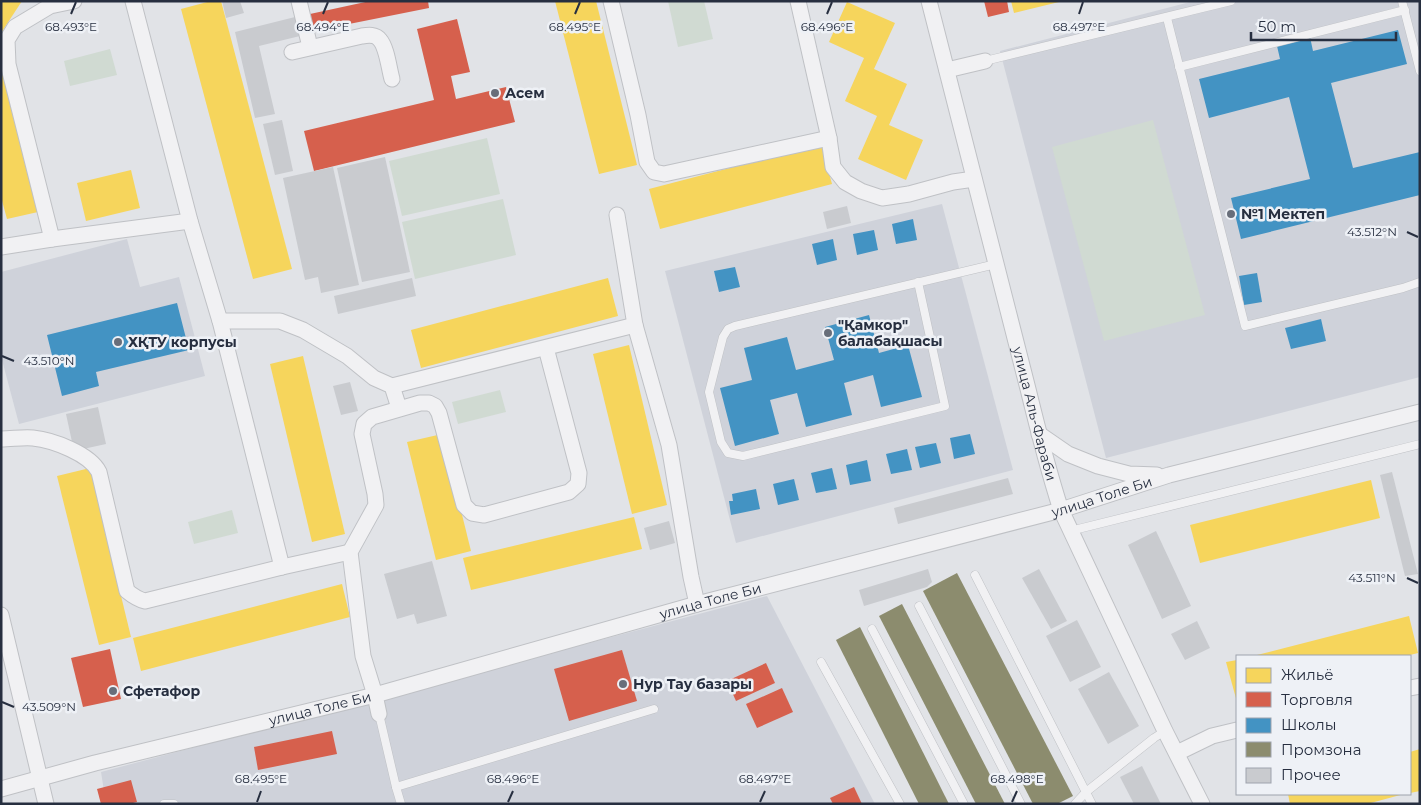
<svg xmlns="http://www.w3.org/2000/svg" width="1421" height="805" font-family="Montserrat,sans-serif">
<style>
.built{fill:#cfd2da}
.green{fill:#d0dad2}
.homes{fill:#f6d55c}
.shops{fill:#d6604d}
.schools{fill:#4393c3}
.industry{fill:#8c8c6e}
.building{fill:#c9cbcf}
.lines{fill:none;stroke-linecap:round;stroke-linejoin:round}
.lane-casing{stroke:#bfc1c5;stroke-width:9}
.street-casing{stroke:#bfc1c5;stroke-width:17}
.lane{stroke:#f1f1f3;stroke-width:8}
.street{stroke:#f1f1f3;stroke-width:15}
.ticks{fill:none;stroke:#272f40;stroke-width:2}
.poi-dot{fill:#686e7a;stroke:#eef1f6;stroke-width:2}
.labels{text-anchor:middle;stroke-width:5;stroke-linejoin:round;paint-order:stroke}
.poi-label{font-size:14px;font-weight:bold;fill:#272f40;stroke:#eef1f6;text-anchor:start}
.street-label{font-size:14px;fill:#272f40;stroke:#eef1f6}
.ticks-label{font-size:12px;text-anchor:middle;fill:#272f40;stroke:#eef1f6;stroke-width:5;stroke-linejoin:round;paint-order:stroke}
</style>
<rect width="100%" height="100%" fill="#e1e3e7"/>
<g class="built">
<path d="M1194 1H1420V377L1106 458 1000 51Z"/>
<path d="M942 204 1013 470 736 543 665 271Z"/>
<path d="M127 239 140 287 179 277 205 376 19 424 1 356V272Z"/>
<path d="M767 596 875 804H106L101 772Z"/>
</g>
<g class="green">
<path d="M668 1H704L713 39 678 47Z"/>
<path d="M110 49 117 75 70 86 64 61Z"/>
<path d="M1153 120 1205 315 1104 341 1052 147Z"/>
<path d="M487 138 500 194 402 216 389 161Z"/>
<path d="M503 199 516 255 415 279 402 222Z"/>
<path d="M500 390 506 412 458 424 452 402Z"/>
<path d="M232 510 238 533 194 544 188 522Z"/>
</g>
<g class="homes">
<path d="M1 1H22L1 33Z"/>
<path d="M211 1H221L292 269 253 279 181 9Z"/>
<path d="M555 1H596L637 165 599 174Z"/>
<path d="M1011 1H1059V2L1014 13Z"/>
<path d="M847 2 895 23 874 69 907 84 889 125 923 140 906 180 858 159 877 116 845 101 864 58 829 42Z"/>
<path d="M1 66 38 212 7 219 1 197Z"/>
<path d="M821 144 832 184 660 229 649 189Z"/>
<path d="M131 170 140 208 86 221 77 183Z"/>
<path d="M608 278 618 316 421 368 411 330Z"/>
<path d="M629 345 667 505 632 514 593 354Z"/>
<path d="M303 356 345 534 312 542 270 364Z"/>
<path d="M442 434 471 551 436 560 407 442Z"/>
<path d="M90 468 131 637 99 645 57 476Z"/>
<path d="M1371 480 1380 518 1200 563 1190 525Z"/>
<path d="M634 517 642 549 471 590 463 558Z"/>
<path d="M342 584 350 617 141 671 133 638Z"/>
<path d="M1409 616 1418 653 1406 656H1253Z"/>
<path d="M1237 660V702L1226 662Z"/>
<path d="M1420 749V791L1410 793V752Z"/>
<path d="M1288 794H1404L1367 804H1290Z"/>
</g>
<g class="shops">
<path d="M370 1H428L429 8 314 31 310 14Z"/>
<path d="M984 1H1007L1009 12 988 17Z"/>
<path d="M457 19 470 72 451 76 456 99 506 87 515 122 314 171 304 131 434 100 417 29Z"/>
<path d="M110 649 121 699 83 707 71 658Z"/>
<path d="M622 650 637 701 569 721 554 669Z"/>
<path d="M766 663 775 683 736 701 727 681Z"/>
<path d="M782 688 793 712 757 728 746 704Z"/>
<path d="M332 731 337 754 258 770 254 747Z"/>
<path d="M131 780 137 802 129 804H101L97 789Z"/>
<path d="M854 787 862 804H833L830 798Z"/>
</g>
<g class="schools">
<path d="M1398 30 1407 64 1331 83 1353 168 1420 152V195L1241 239 1231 198 1310 179 1289 97 1209 118 1199 79 1280 59 1277 46 1310 37 1313 51Z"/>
<path d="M913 219 917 240 896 244 892 224Z"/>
<path d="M874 230 878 250 857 255 853 234Z"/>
<path d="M833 239 837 260 817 265 812 244Z"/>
<path d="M735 267 740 287 719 292 714 271Z"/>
<path d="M1257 273 1262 302 1244 305 1239 276Z"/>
<path d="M177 303 189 350 96 372 99 386 62 396 47 335Z"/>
<path d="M869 315 879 353 908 345 922 397 881 407 873 375 844 383 852 415 806 427 797 393 770 400 779 434 735 446 720 388 752 380 744 348 787 337 796 370 834 360 825 327Z"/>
<path d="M1321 319 1326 341 1291 349 1285 328Z"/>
<path d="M970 434 975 454 954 459 950 438Z"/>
<path d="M936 443 941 463 920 468 915 447Z"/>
<path d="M907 449 912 470 891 474 886 454Z"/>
<path d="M867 460 871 481 850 485 846 465Z"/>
<path d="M832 468 837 489 816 493 811 473Z"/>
<path d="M794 479 799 500 778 505 773 484Z"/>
<path d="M756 489 760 509 731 515 729 501H733L732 494Z"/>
</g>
<g class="industry">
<path d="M957 573 1073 796 1057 804H1033L923 591Z"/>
<path d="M902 604 1005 804H976L879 616Z"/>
<path d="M860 627 949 804H919L836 640Z"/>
</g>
<g class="building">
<path d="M222 1H240L244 13 226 18Z"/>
<path d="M295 17 300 36 259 46 275 114 255 118 235 32Z"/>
<path d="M282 120 293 171 275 175 263 124Z"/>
<path d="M385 157 410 272 362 282 337 168Z"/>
<path d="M333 167 359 285 321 293 318 277 305 280 283 178Z"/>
<path d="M847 206 851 223 827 229 823 212Z"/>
<path d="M412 278 416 296 338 314 334 296Z"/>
<path d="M350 382 358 411 341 415 333 386Z"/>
<path d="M98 407 106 444 74 451 66 414Z"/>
<path d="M1392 472 1418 574 1405 576 1380 475Z"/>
<path d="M1008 478 1013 494 898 524 894 508Z"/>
<path d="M669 521 675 543 650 550 644 528Z"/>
<path d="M1156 531 1191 606 1162 619 1128 545Z"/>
<path d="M432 561 447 616 417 624 414 614 397 619 384 574Z"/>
<path d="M928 569 932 582 927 587 864 606 859 590Z"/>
<path d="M1039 569 1067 621 1051 629 1022 578Z"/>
<path d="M1077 620 1101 667 1070 682 1046 636Z"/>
<path d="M1197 621 1210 648 1185 660 1171 634Z"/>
<path d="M1109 672 1139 726 1108 744 1078 689Z"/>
<path d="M1142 766 1161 804H1134L1120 777Z"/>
</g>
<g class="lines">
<defs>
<g id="lane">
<path d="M1402 1 1420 71"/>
<path d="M1167 18 1245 326 1403 288 1420 282"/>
<path d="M985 61 1231 1"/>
<path d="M1179 67 1405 10"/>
<path d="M918 282 945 406 743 456 728 453 721 442 709 392 723 337 728 329 735 326 996 264"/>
<path d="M1070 531 1420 444"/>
<path d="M975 575 1092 804"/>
<path d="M919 606 1021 804"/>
<path d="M872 629 964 804"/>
<path d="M821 662 900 804"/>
<path d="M379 714 396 787 401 804"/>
<path d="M396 787 654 709"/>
<path d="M164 804H174"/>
<path d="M1075 804 1086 792 1154 738 1165 731"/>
</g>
<g id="street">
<path d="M133 1 190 221 220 321 282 567"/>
<path d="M299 1 310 47"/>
<path d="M611 1 638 115 647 162 654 172 664 174 829 138"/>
<path d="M798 1 829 138 833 167 845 182 861 191 882 198 909 194 953 182 974 179"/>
<path id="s1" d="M929 1 1028 389C1038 430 1048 470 1061 510L1165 731 1202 804"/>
<path d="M292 52 362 36C368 35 376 34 380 40 387 48 389 69 392 79"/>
<path d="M947 70 985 61"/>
<path d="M617 215 635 325 669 445 691 577 697 604"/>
<path d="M52 239 8 64 7 40 15 27 50 6 74 1"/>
<path d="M1 247 52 239 190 221"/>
<path d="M220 321H280L303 330 347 356 374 378 392 386 399 408"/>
<path d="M392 386 635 325"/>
<path d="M1039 434 1068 454 1098 466 1129 474 1157 475"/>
<path d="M1 439C12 439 23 437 33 438 53 440 90 454 99 472L127 591C133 596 137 599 145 601L282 567 350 552"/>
<path d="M1 615 46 804"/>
<path d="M1410 688 1420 686"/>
<path d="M379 714 375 695 363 656 350 552 376 505 375 494 362 434 364 424 372 417 420 403H429L435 406 439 413 464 505 472 513 484 515 569 492 578 484 579 473 546 348"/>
<path d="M1177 753 1212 736 1237 730"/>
<path id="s2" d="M1 789 95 763 375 695 697 604 1061 510 1169 475 1420 412"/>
</g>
</defs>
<use href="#lane" class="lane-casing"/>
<use href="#street" class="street-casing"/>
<use href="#lane" class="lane"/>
<use href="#street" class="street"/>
</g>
<path class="ticks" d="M71 14 76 2M323 14 328 2M575 14 580 2M827 14 832 2M1079 14 1083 2M1407 232 1418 237M2 356 14 361M1407 578 1418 583M2 702 14 707M257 802 261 791M508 802 513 791M760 802 765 791M1012 802 1017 791"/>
<g class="poi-dot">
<circle cx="495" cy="93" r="5"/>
<circle cx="1231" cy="214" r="5"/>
<circle cx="828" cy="333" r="5"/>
<circle cx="118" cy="342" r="5"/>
<circle cx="623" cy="684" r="5"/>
<circle cx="113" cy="691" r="5"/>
</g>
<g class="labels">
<g class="poi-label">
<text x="505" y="98">Асем</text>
<text x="1241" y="219">№1 Мектеп</text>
<text x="838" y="330">"Қамкор"<tspan x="838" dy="16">балабақшасы</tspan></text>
<text x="128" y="347">ХҚТУ корпусы</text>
<text x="633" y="689">Нур Тау базары</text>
<text x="123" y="696">Сфетафор</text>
</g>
<g class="street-label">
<text dy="5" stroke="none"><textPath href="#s1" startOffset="426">улица Аль-Фараби</textPath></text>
<text dy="5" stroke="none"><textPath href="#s2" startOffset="1139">улица Толе Би</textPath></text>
<text dy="5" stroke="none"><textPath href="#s2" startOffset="734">улица Толе Би</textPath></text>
<text dy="5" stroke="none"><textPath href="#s2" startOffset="329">улица Толе Би</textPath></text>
</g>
</g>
<g class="ticks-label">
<text x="71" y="31">68.493°E</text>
<text x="323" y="31">68.494°E</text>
<text x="575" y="31">68.495°E</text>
<text x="827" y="31">68.496°E</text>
<text x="1079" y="31">68.497°E</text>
<text x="1372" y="236">43.512°N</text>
<text x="49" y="365">43.510°N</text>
<text x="1372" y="582">43.511°N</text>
<text x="49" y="711">43.509°N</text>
<text x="261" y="783">68.495°E</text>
<text x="513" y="783">68.496°E</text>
<text x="765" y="783">68.497°E</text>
<text x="1017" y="783">68.498°E</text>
</g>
<rect width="1421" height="805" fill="none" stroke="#272f40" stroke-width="5"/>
<rect x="1236" y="655" width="175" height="140" fill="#eef1f6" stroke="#9ea3ad"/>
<rect x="1246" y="668" width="25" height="15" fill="#f6d55c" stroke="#9ea3ad"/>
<text x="1281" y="680" font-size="15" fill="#272f40">Жильё</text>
<rect x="1246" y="692" width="25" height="15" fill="#d6604d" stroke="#9ea3ad"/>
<text x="1281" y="705" font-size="15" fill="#272f40">Торговля</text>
<rect x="1246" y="718" width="25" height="15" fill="#4393c3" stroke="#9ea3ad"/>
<text x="1281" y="730" font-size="15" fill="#272f40">Школы</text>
<rect x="1246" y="742" width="25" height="15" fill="#8c8c6e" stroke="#9ea3ad"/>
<text x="1281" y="755" font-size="15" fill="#272f40">Промзона</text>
<rect x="1246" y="768" width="25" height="15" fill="#c9cbcf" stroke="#9ea3ad"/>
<text x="1281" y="780" font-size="15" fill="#272f40">Прочее</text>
<path d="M1251 32v8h145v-8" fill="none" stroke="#272f40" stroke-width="2.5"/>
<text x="1258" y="32" font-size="15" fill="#272f40" stroke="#eef1f6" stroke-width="4" paint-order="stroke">50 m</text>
</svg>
